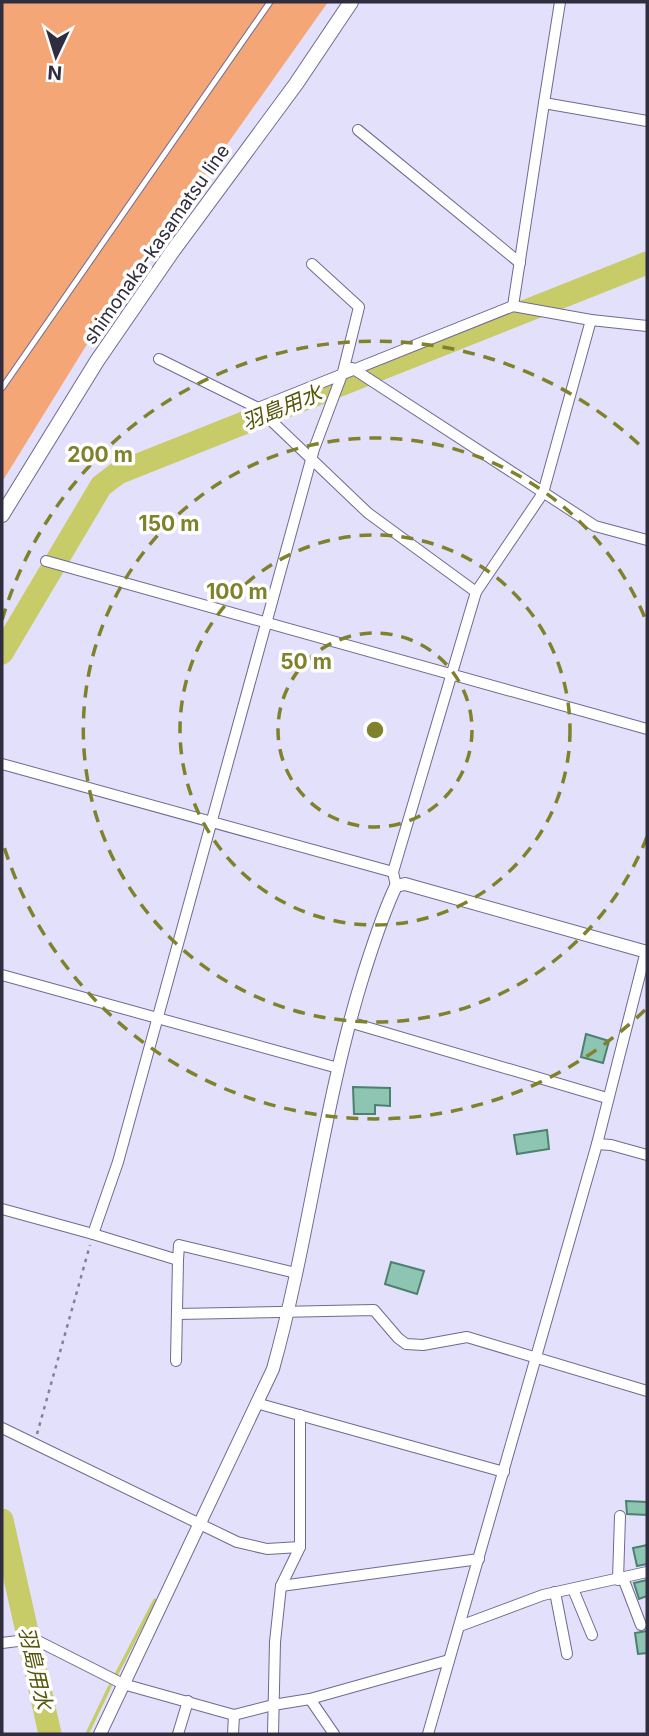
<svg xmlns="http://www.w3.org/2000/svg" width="649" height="1736" font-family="Inter,'Noto Sans JP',sans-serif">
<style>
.green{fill:#f5a677}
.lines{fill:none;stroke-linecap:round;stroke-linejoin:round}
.stream{stroke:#c7cb68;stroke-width:3.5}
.river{stroke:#c7cb68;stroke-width:23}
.building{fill:#8ec5b2;stroke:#4c806f;stroke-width:2}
.service-casing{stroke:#6f6a92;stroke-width:7}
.minor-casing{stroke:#6f6a92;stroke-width:12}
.tertiary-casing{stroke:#6f6a92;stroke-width:14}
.secondary-casing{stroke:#6f6a92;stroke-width:16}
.path{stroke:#848197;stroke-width:2.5;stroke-dasharray:3.5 5;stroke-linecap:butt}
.service{stroke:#fff;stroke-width:5}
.minor{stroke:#fff;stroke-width:10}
.tertiary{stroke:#fff;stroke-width:12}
.secondary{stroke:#fff;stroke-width:14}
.ring{fill:none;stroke:#7f812b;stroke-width:3.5;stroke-dasharray:12 9}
.labels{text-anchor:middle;stroke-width:7;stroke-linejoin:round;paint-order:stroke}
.street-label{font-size:19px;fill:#302d3f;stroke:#fff}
.water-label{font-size:21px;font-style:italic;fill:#545507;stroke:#fff}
.centre{fill:#7f812b;stroke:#fff;stroke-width:3.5}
.ring-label{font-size:21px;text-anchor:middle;font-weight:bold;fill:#7f812b;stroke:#fff;stroke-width:7;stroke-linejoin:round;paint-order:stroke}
</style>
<rect width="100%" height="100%" fill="#e3e0fb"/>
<path class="green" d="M2 2H328L97 328 2 482Z"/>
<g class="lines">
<g class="stream">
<path d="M116 1675 155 1600"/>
<path d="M87 1734 110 1686"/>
</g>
<g class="river">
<path d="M2 653 101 486 118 473 647 263"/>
<path d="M2 1520 50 1734"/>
</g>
</g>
<g class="building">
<path d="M586 1034 609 1041 603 1063 581 1057Z"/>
<path d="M353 1087 390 1088V1106L375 1105V1114H354Z"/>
<path d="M547 1130 549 1149 517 1154 514 1135Z"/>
<path d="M391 1262 424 1271 417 1294 385 1284Z"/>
<path d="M626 1501 647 1502V1515L627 1514Z"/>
<path d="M647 1545V1564L637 1566 633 1548Z"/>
<path d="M647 1580V1596L639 1599 634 1583Z"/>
<path d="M647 1631V1653L638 1654 635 1633Z"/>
</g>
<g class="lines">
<defs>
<path id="service" d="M2 388 270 2"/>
<g id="minor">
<path d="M544 103 560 2"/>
<path d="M647 121 544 103 513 306 591 320 647 326"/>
<path d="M358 130 520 263"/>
<path d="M159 359 258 408 368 513 476 592"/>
<path d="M352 368 595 526 647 540"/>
<path d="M258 408 513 306"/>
<path d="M46 561 647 729"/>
<path d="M2 764 393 872"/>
<path d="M396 886 393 872 476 592 543 493 591 320"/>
<path d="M2 975 338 1068"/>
<path d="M349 1022 607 1098"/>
<path d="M597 1144 611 1145 647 1155"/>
<path d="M2 1209 93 1234 178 1260 179 1245 296 1273"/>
<path d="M93 1234 118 1162 314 449 343 372 359 307 312 264"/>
<path d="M177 1314 374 1310 398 1338 406 1344 423 1345 467 1337 647 1391"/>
<path d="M176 1361 178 1260"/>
<path d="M256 1403 504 1472"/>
<path d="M2 1428 237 1542 267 1549 300 1547"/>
<path d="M623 1578 641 1625"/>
<path d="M618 1580 620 1516"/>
<path d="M281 1586 479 1559"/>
<path d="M573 1589 592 1635"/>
<path d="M555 1592 567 1654"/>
<path d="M460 1626 543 1595 647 1572"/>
<path d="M2 1643 34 1639 123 1684 234 1715 273 1705 310 1699 449 1660"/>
<path d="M310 1699 334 1734"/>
<path d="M178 1734 188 1701"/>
<path d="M233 1734 234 1715"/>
<path d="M273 1734 275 1642 281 1586 300 1547V1415"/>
<path d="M428 1734 597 1144 646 951"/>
</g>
<path id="tertiary" d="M100 1734 273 1369C309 1240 323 1105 363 976 373 945 382 915 396 886L405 884 647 952"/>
<path id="secondary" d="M2 515 97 361 172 252 296 84 351 2"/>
</defs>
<use href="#service" class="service-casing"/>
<use href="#minor" class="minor-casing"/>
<use href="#tertiary" class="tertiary-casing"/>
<use href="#secondary" class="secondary-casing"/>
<path class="path" d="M37 1434 90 1245"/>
<use href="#service" class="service"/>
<use href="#minor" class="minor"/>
<use href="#tertiary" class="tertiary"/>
<use href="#secondary" class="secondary"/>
</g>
<g class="ring">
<circle cx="375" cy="730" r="97"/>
<circle cx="375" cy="730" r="195"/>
<path d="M647 837A292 292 0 1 1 647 623"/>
<path d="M645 1010A389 389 0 0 1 2 840M2 620A389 389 0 0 1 645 450"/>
</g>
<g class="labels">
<g class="street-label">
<text transform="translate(156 244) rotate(-55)" y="7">shimonaka-kasamatsu line</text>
</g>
<g class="water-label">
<text transform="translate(282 408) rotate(-22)" y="7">羽島用水</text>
<text transform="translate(35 1668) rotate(77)" y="7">羽島用水</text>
</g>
</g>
<circle cx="375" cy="730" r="10" class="centre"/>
<g class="ring-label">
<text x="100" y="462">200 m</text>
<text x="169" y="531">150 m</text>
<text x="237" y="599">100 m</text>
<text x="306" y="669">50 m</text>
</g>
<rect width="649" height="1736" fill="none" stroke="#302d3f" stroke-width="7"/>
<g transform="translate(56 56) rotate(184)" stroke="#ffffff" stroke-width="5" paint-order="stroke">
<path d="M0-5L12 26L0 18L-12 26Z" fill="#302d3f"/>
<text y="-10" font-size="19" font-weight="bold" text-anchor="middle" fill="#302d3f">N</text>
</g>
</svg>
